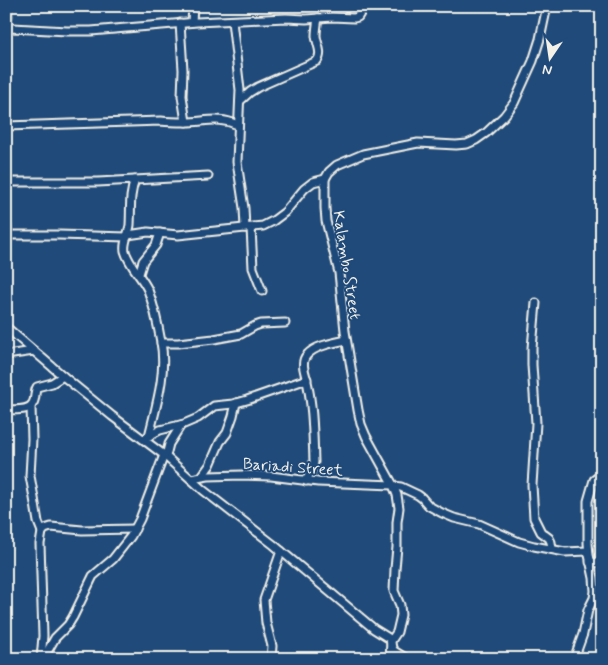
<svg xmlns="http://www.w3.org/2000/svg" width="608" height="665" font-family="Mynerve,sans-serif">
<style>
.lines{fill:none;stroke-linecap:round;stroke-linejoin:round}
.street-casing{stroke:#f4f1e8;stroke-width:11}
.street{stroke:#1f4a7a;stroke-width:7}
.labels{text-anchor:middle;stroke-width:4;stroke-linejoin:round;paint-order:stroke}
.street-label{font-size:16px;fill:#f4f1e8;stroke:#1f4a7a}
</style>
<rect width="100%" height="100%" fill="#1f4a7a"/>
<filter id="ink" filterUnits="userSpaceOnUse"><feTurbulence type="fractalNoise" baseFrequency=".02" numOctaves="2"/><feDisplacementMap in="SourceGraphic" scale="10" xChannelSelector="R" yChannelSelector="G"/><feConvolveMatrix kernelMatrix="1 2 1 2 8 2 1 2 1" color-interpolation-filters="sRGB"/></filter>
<g filter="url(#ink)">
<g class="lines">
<defs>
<g id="street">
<path d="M232 21 240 90 237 162 244 208 245 228"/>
<path d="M192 22 193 6"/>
<path d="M180 23 183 70 182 96 186 122"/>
<path d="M6 26 8 16 7 6"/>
<path d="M6 29 13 28 67 31H91L197 22 286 18 306 19 332 17 354 18 358 17 361 12 362 6"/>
<path d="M240 101 250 92 258 87 317 61C323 53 317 45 316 36 316 30 317 24 318 18"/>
<path d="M6 126 161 121C169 122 177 122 186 122 205 122 219 116 238 125"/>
<path d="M135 180C129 195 131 209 130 225 129 233 123 243 125 251 129 265 142 277 148 290 154 306 158 325 161 342 167 373 156 406 149 436"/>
<path d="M6 182H98L208 176"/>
<path d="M6 219 8 235"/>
<path d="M251 228 253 268 262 291"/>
<path d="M6 235H59L127 237"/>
<path d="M128 235 148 232 178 235 263 226 273 221 285 212 304 189 313 182 325 179"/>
<path d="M139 274 143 261 156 245 160 233"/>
<path d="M536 303 532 348V365L536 423 532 485 534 518 541 532 549 538 551 542 552 549"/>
<path d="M6 327 63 376 112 416 164 455 203 490 274 545 374 629 390 639 392 648 394 651 407 659"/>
<path d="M161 343H178L214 339 241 334 255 326 261 324 285 323"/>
<path d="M6 355 34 351"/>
<path d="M31 407 32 439 30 476 34 498 38 522 42 532"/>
<path d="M6 410C14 409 29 412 33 403 36 398 34 392 37 387L52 383 63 376"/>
<path d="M147 437 160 430 184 424 198 418 214 406 233 404 247 400 307 379"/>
<path d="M166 456 169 444 181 425"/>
<path d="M202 476 210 465 220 442 227 433 233 416 236 403"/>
<path d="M191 479 208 476 242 475 271 476 318 482 393 485"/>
<path d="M306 481 313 467 314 462C313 434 313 405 306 377 304 370 301 361 307 355 316 345 334 343 346 340"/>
<path d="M394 486 401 487 418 495 422 498 429 506 442 513 454 518 479 524 519 542 534 546 565 552 588 551"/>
<path d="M590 562 602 563"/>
<path d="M41 659 43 636 40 544 42 532 45 529 51 527 82 530 135 529"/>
<path d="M43 659 55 638 68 625 73 617 93 576 113 559 131 536 140 519 164 455"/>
<path d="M271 659 272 646 266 623 264 600 281 551"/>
<path d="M390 659 391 641 397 632 401 615 400 605 394 591 395 569 397 547V522L399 508 397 495 393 485 366 436 361 424 358 410 345 331 339 273 326 221 325 208V179L329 172 337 165 363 154 418 143 456 145 467 144 476 140 486 133 504 116 514 103 533 61 540 39 547 6"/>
<path d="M574 659 583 634 588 610 594 598 595 591 594 578 589 555 588 543V501L594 480 602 474"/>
</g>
</defs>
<use href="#street" class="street-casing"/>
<use href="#street" class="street"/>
</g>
</g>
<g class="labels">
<g class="street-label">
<text transform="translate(348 265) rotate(81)" y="6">Kalambo Street</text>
<text transform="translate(293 466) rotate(4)" y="6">Bariadi Street</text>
</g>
</g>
<rect width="608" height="665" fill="none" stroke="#1f4a7a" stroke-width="25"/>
<rect x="12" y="12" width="583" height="640" fill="none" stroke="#f4f1e8" stroke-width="2" filter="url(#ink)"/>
<g transform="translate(550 58) rotate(193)" stroke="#1f4a7a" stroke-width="4" paint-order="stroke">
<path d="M0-4L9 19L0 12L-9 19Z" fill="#f4f1e8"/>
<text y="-8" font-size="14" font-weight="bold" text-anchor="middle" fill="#f4f1e8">N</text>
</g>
</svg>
